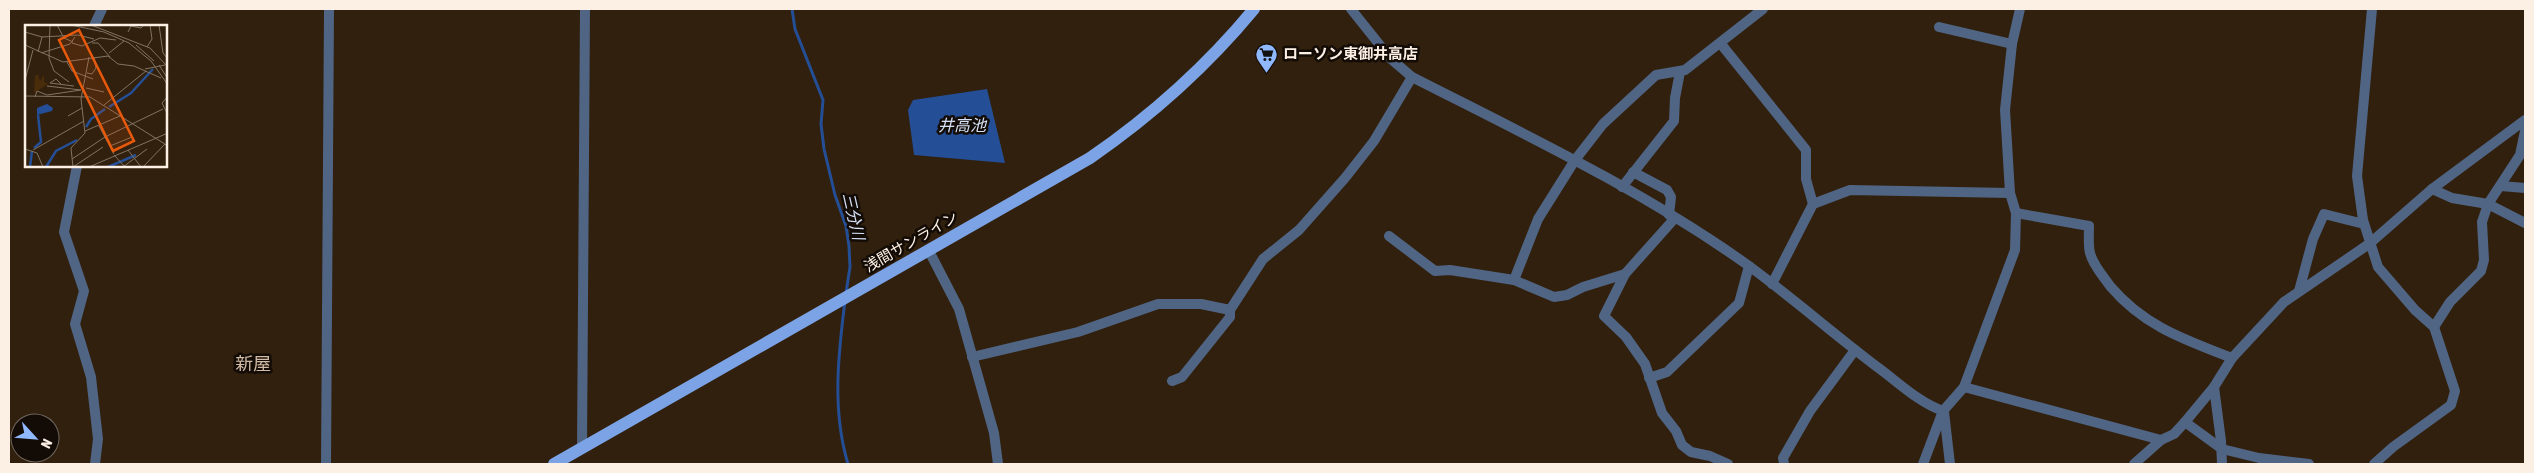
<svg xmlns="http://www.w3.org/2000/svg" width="2534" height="473" font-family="'Asap Condensed','Noto Sans JP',sans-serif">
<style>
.water{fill:#244e95}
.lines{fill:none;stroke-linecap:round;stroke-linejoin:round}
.stream{stroke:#244e95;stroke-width:3}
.minor{stroke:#506484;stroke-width:10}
.primary{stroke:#7ba3e5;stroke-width:12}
.labels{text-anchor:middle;stroke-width:5;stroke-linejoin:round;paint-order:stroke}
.poi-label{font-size:15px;font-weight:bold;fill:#fcefe4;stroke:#130b05;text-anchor:start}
.street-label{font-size:15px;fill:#fcefe4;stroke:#130b05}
.water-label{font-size:16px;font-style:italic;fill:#d4e0f5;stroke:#130b05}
.quarter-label{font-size:18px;fill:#d3bca6;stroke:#130b05}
.inset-river{fill:none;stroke:#244e95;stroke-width:2.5}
.inset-road{fill:none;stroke:#827363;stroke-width:1}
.view{fill:#e8590c;fill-opacity:0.15;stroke:#e8590c;stroke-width:2.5}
.inset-edge{fill:none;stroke:#fcefe4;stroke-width:2.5}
</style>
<rect width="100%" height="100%" fill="#31200d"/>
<path class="water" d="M987 89 1005 163 914 155 908 110 913 100Z"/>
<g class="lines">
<g class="stream">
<path d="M792 9 795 29 823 100 821 124 824 149 835 195 846 226 849 246 850 267 846 293"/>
<path d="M845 301C838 356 832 411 848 464"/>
</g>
<g class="minor">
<path d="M1351 9 1391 59 1412 77C1526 135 1644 191 1749 266 1794 299 1836 336 1880 369 1900 384 1920 403 1943 411"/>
<path d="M2372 9 2357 176 2363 220 2378 267 2415 310 2434 327 2455 391 2451 405 2393 447 2374 464"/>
<path d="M94 26 102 9"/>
<path d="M1939 27 2012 44"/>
<path d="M1721 44 1806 150V179L1813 204"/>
<path d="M77 166 64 232 84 291 75 324 91 377 98 439 95 464"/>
<path d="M1633 172 1667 190 1671 197 1669 215"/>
<path d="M2501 186 2525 188"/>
<path d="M1622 187 1674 121 1675 98 1680 72"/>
<path d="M2432 189 2452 198 2488 204 2525 223"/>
<path d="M2016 213 2089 226C2089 234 2088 245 2090 253 2093 265 2103 276 2110 286 2144 326 2183 339 2232 358"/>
<path d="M1675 218 1625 274 1604 316 1626 337 1645 364 1662 413 1676 431 1682 445 1691 452 1710 456 1728 464"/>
<path d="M1389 236 1435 271 1450 270 1514 280 1554 297 1567 295 1583 287 1625 274"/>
<path d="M929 251 959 309 994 433 998 464"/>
<path d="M1514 280 1538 219 1575 160 1603 124 1656 75 1685 70 1763 9"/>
<path d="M1772 284 1813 204 1850 190 2010 193"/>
<path d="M2299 291 2313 239 2324 214 2364 224"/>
<path d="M2434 327 2450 302 2481 271 2484 260 2482 222 2488 204 2520 155 2525 131"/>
<path d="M972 357 1078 332 1158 304H1201L1230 310"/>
<path d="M1649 378 1667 372 1739 303 1749 266"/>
<path d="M1172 381 1182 377 1230 317V310L1263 259 1299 230 1345 178 1374 141 1412 77"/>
<path d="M1964 387 2161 440 2174 434 2185 422 2214 387 2232 358 2284 302 2369 244 2432 189 2525 120"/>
<path d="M2214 387 2221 441 2222 464"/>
<path d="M1944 412 1950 464"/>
<path d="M2185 422 2222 449 2259 458 2309 464"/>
<path d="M582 448 585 9"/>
<path d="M326 464 329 9"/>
<path d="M1784 464 1783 458 1810 411 1855 350"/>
<path d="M1923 464 1943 411 1964 387 2015 250 2016 213 2010 193 2005 110 2012 44 2020 9"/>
<path d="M2134 464 2161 440"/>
</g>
<path class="primary" d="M554 464 1090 158C1151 116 1206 67 1254 9"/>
</g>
<defs>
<symbol id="supermarket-pin" viewBox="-11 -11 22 30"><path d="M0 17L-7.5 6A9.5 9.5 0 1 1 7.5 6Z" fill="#8fb8fd" stroke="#130b05"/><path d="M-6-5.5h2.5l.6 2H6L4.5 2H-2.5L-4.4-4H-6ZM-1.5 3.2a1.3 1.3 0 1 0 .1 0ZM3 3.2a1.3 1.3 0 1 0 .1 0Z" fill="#111"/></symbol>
</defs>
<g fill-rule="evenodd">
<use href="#supermarket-pin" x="1254" y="42" width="25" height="34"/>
</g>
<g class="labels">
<g class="poi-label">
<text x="1283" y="59">ローソン東御井高店</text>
</g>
<g class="street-label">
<text transform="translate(911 242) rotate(-30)" y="5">浅間サンライン</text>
</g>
<g class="water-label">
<text x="962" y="131">井高池</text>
<text transform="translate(854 216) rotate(77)" y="6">三分川</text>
</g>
<g class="quarter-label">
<text x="253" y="370">新屋</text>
</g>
</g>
<g transform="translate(25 25)">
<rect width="142" height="142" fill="#31200d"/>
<path d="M13 49 15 56 19 50V57L23 59 9 68 10 51Z" fill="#492c0a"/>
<path d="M22 79 28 83 27 86 12 90V83Z" fill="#244e95"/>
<path class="inset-river" d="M84 82 106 68 128 44M61 102 66 94 80 84M9 123 16 117 13 90M5 142 7 126M21 142 31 126 52 115M83 142 111 130"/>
<path class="inset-road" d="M25 0 24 33 29 46 44 57M32 0 39 13 48 17M46 0 79 7 104 18 126 36 143 60M66 0 125 23 143 42M134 0 138 28 143 34M0 7 17 12 53 10 69 14M103 7 106 1 116 3 119 0M47 18 57 21 75 13 91 15M67 18H73L85 32M0 20 38 37 83 31 93 39 109 41 136 53M111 20 129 36M122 22 127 14 125 0M13 27 17 12M16 28 45 19 50 12M84 28 99 16M42 37 47 46 68 54M134 40 143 54M120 44 140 40M62 48 67 49 71 43 69 32M0 55 8 25M36 59 31 54 25 58 49 61M22 61 56 65M61 63 79 67M0 71 65 72 143 121M143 71 137 78 143 90M10 72 12 66 22 70 56 65M79 80 121 46M43 91 57 83M74 101 89 129M60 106 95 91M85 121 107 112M0 124 12 128 18 142M8 125 59 96M103 125 116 142M89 130 100 142M47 134 80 112 138 84M48 142 46 123 60 108 56 74 64 32M48 142 78 122M64 142 143 108M98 142 122 124M118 142 140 119"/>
<path class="view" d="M54 5 109 116 88 126 34 15Z"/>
<rect width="142" height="142" class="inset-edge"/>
</g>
<rect width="2534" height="473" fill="none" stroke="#fcefe4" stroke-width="20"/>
<g transform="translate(35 438) rotate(116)"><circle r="24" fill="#130b05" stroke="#70665e"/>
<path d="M0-4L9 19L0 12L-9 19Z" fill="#8fb8fd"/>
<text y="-8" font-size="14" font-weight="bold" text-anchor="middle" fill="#fcefe4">N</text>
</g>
</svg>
